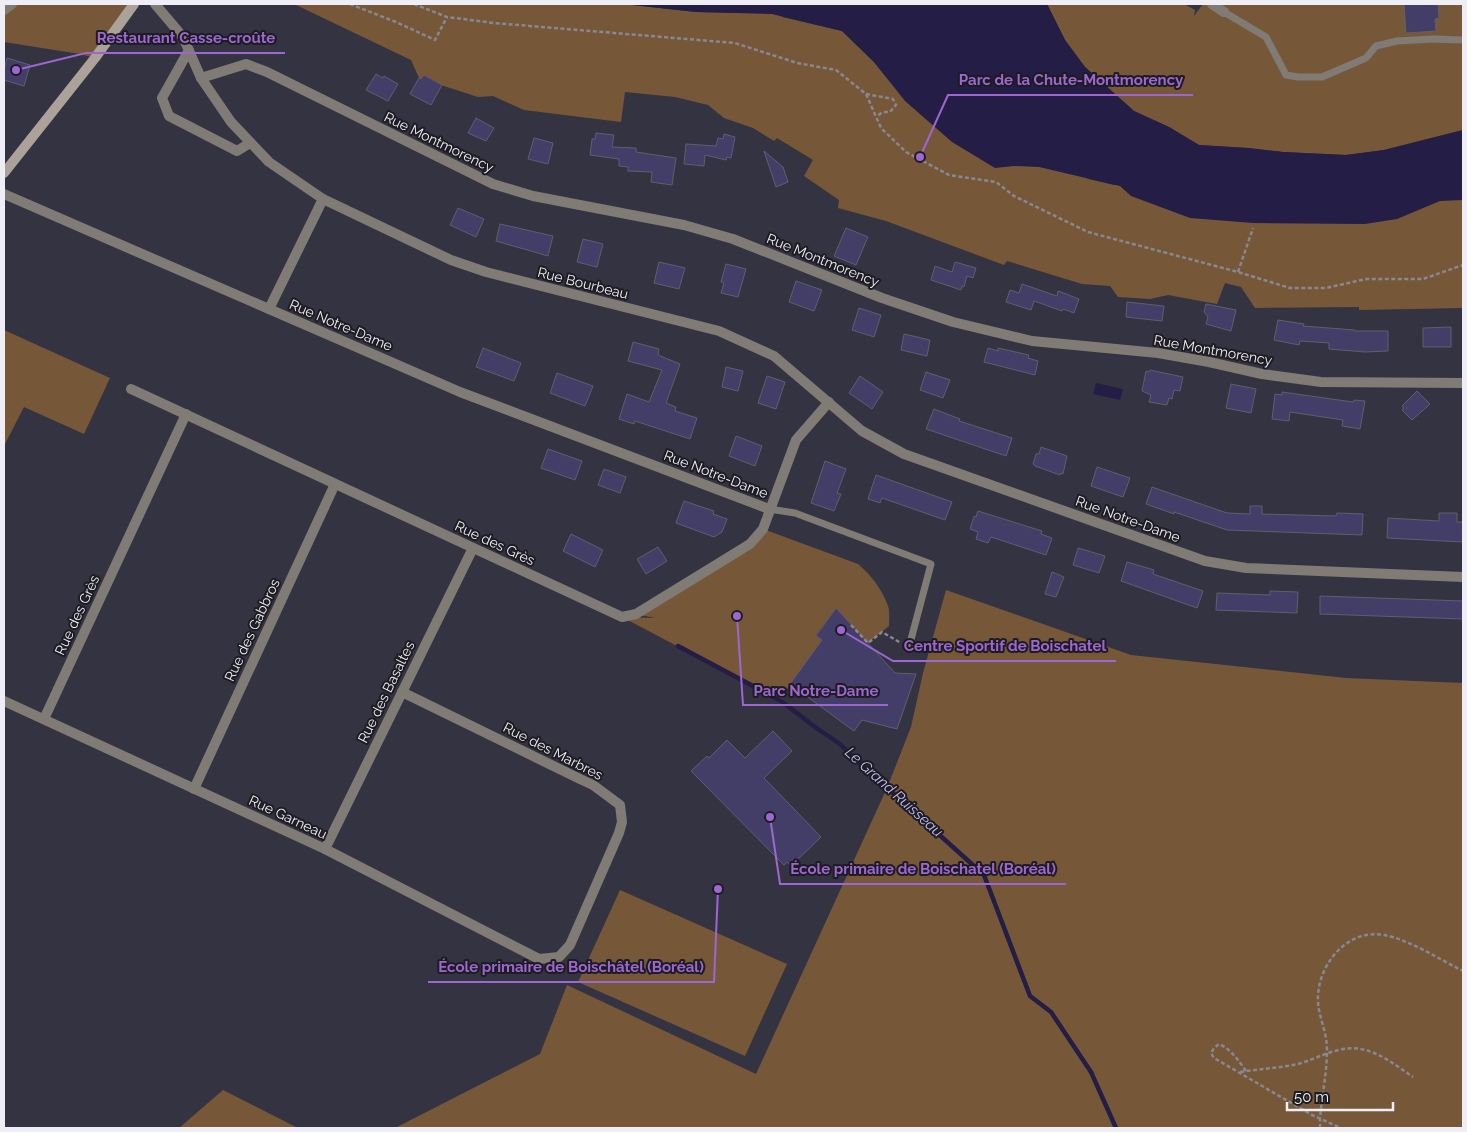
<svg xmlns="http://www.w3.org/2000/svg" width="1467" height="1132" font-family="Raleway,sans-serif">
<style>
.green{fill:#765839}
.water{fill:#241d45}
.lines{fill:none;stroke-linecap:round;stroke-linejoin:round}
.stream{stroke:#241d45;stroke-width:4.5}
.building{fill:#433e68;stroke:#5f5e6e}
.path{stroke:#888792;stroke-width:2.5;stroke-dasharray:4 2.5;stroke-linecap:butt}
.service{stroke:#817b75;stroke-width:7}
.minor{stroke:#817b75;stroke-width:10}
.tertiary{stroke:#817b75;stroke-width:10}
.secondary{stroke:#aca299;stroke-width:10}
.labels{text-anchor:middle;stroke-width:4;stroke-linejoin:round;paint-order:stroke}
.street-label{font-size:14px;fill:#efeef7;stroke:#1c1c22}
.water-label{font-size:15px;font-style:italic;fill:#c2bcf6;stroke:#1c1c22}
.leader{fill:none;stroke:#9e66d0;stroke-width:2}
.callout-dot{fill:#9e66d0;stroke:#1c1c22;stroke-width:2}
.callout-label{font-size:15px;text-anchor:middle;font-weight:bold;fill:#9e66d0;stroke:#1c1c22;stroke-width:4;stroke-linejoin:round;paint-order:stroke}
</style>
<rect width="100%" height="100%" fill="#343341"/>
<g class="green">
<path d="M4 4H134L95 58 80 54 4 42Z"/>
<path d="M294 4H623L696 12 747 13 753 11 780 13 782 17 842 31 874 62 886 77 1078 172 1088 179 1114 185 1463 183V308L1359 310V307L1255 308 1241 287 1225 283 1217 304 1168 295 1150 299 1118 297 1110 286 1082 284 1007 261 1004 265 886 221 838 208 839 200 804 176 813 160 777 138 774 141 753 128 724 118 708 105 675 97 625 92 621 122 524 110 493 96 478 97 419 78 411 60Z"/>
<path d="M1047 4H1184L1195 10 1194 16 1203 4H1463V130L1384 150 1346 155 1283 152 1248 148 1199 145 1169 127 1134 111 1085 67 1065 40Z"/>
<path d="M4 330 110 378 84 434 24 407 4 446Z"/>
<path d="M763 529 858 564C871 575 882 589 888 606 890 612 889 620 889 626L868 643 836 608 816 635 822 640 790 684 781 701 622 617 655 618 636 614 659 601Z"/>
<path d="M946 590 1131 655 1346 678 1463 683V1128H395L540 1054 567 985 756 1074 887 788 911 727 923 673Z"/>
<path d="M620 890 787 964 745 1056 578 982Z"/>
<path d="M223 1090 298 1128H179Z"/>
</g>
<g class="water">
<path d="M623 4H1047L1065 40 1085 67 1134 111 1169 127 1199 145 1248 148 1283 152 1346 155 1384 150 1463 130V200L1440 201 1397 219 1365 224 1253 223 1190 218 1131 196 1120 186 1039 167 1014 166 995 168 952 142 905 101 874 62 842 31 772 14 696 12Z"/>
<path d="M1096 383 1123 389 1120 400 1093 394Z"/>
</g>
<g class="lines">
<path class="stream" d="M678 646 781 701 815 727 840 744 854 758 984 875 1030 996 1051 1012 1091 1072 1116 1128"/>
</g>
<g class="building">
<path d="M1404 4H1438L1439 18 1435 19 1436 31 1406 33Z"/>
<path d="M7 58 30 65 24 86 4 80V70Z"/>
<path d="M376 74 383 78 384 76 398 84 388 101 366 90Z"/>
<path d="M424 75 442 85 431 105 410 94 419 78 421 79Z"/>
<path d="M476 118 494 128 486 141 468 133Z"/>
<path d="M596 133 614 135 612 147 636 148V152L676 158 672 185 651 182 652 172 628 171V167L619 166V159L590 155 592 139H595Z"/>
<path d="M724 134 735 137 731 158 727 157 726 160 705 155 704 166 684 164 686 144 716 146 718 138 723 139Z"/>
<path d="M534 138 553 143 548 164 528 159Z"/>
<path d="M764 151 783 167 788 182 776 187Z"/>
<path d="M458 208 484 219 476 237 450 225Z"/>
<path d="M500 224 553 236 548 256 496 241Z"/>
<path d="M846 228 868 237 856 265 834 256Z"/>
<path d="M583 239 603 244 597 267 577 262Z"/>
<path d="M659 262 685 268 679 289 654 283Z"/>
<path d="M955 262 976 268 973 278 967 276 964 287 962 286 961 290 931 280 935 266 952 272Z"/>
<path d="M726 264 746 269 738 297 721 293 724 283 721 282Z"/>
<path d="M796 281 822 290 814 311 789 302Z"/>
<path d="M1022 284 1057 296 1058 291 1079 299 1074 313 1063 309 1062 311 1034 301 1031 310 1006 302 1010 290 1019 293Z"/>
<path d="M1127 302 1164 306 1162 321 1126 317Z"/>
<path d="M1206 304 1236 310 1231 331 1206 324 1208 317 1204 312Z"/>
<path d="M859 308 881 315 874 337 852 330Z"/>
<path d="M1278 320 1304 324 1303 326 1355 330V331H1388V351L1365 352 1329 349V343L1300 341 1299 345 1274 340Z"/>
<path d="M1451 327V347H1423V328Z"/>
<path d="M904 334 930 340 927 356 901 350Z"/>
<path d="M633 342 659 349 658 355 680 364 666 403 676 407 675 411 697 418 690 439 635 421 634 424 619 419 627 394 649 402 662 370 628 361Z"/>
<path d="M483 348 521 363 514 381 476 367Z"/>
<path d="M988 348 998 351V348L1029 355 1028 358 1038 361 1035 375 984 362Z"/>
<path d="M726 367 743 371 738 391 722 387Z"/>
<path d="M1150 370 1183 377 1180 391 1174 390 1172 399 1169 398 1167 405 1149 402 1151 395 1142 391 1146 371 1149 372Z"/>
<path d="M926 372 950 380 943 398 920 390Z"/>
<path d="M557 373 593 386 585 406 550 393Z"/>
<path d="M767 376 785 382 776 409 758 403Z"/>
<path d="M860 376 883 392 872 409 849 393Z"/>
<path d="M1231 384 1256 389 1251 413 1226 408Z"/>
<path d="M1417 391 1430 404 1412 420 1402 410 1404 408 1402 406Z"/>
<path d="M1282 392 1346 401 1353 402 1354 400 1365 401 1360 429 1342 426 1343 420 1290 412 1289 421 1272 419 1275 394 1282 395Z"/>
<path d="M934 409 960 419 959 421 1012 438 1006 456 926 429Z"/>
<path d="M736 436 762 446 755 466 729 456Z"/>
<path d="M1041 447 1067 456 1063 474 1061 473 1060 475 1035 466V465L1033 464 1036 454H1039Z"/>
<path d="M548 449 582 461 575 480 541 468Z"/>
<path d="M825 461 846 469 837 493 841 494 834 511 811 503Z"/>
<path d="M1097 467 1130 478 1123 497 1091 486Z"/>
<path d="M604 469 626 477 620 493 598 485Z"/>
<path d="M876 475 952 502 945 520 882 498 880 503 868 499Z"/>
<path d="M1152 487 1227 513 1250 514V506H1262V514L1336 516 1337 513 1363 514 1362 535 1227 530 1174 512V514L1146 504Z"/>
<path d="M684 501 714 511 713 514 727 519 722 532 714 537 676 523Z"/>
<path d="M978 511 1042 531 1041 534 1052 538 1046 555 991 537 988 543 976 539 978 532 970 529 974 516 976 517Z"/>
<path d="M1439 513H1457V522H1463V542L1387 538 1388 518 1439 521Z"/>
<path d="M571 534 603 550 595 567 563 551Z"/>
<path d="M658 547 667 561 646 574 637 559Z"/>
<path d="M1078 548 1105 556 1099 573 1073 565Z"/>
<path d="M1127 562 1154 570 1153 574 1203 591 1197 608 1121 581Z"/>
<path d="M1052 572 1064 577 1056 597 1045 594Z"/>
<path d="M1270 591 1298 592 1297 613 1216 610 1217 593 1270 595Z"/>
<path d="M1320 596 1463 601V619L1320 614Z"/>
<path d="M836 608 895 673 916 674 897 729 862 720 854 731 790 684 822 640 816 636Z"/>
<path d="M773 731 792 751 764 778 821 837 791 866 787 862 784 865 691 771 707 756 709 758 727 740 745 758Z"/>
</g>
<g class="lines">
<g class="path">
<path d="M350 4 396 22 435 40 447 17"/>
<path d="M414 4 447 17 494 23 735 43 797 63 836 70 866 94 881 128 906 152 949 175 996 182 1014 196 1088 232 1238 272 1290 288H1326L1366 279H1423L1463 265"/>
<path d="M866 94 893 99 896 105 890 112H883L877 116"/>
<path d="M1238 272 1253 228"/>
<path d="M851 625 868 643 882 632 901 643"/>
<path d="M1246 1071C1238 1060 1231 1049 1219 1044L1214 1048 1211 1053 1214 1058 1312 1115 1341 1128"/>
<path d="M1240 1072C1260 1069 1279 1068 1298 1064 1312 1060 1325 1053 1339 1050 1367 1042 1391 1062 1413 1077"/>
<path d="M1320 1128V1118C1322 1095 1327 1072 1327 1050 1327 1032 1319 1018 1318 1002 1316 967 1346 928 1384 935 1410 940 1439 959 1463 971"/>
</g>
<g class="service">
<path d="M1224 12 1266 37 1286 75 1298 77H1322L1366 58 1376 46 1397 41 1433 39 1463 40"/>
<path d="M769 509 795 513 931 564 909 647"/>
</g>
<g class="minor">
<path d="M1212 4 1224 12"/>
<path d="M4 10 12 4"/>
<path d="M189 50 162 98 169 116 237 151 250 143"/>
<path d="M201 78 246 64 267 72 493 184 533 196 684 225 733 239 882 298 953 322 1032 341 1158 353 1209 362 1262 374 1321 382 1463 383"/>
<path d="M4 194 460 392 769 509"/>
<path d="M269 309 323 199"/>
<path d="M131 389 622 617 636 614 750 544 763 529 796 440 829 402"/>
<path d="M4 701 325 849 539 959 559 957 570 945 619 833 622 822 620 805 593 785 580 779 402 692"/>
<path d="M44 719 186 414"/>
<path d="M194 789 335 484"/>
<path d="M325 849 473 548"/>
</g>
<path class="tertiary" d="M155 4 183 37 201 78 231 122 269 162 323 199 451 260 486 272 719 331 774 356 862 431 904 454 1205 561 1246 568 1463 577"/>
<path class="secondary" d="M4 173 95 58 134 4"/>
</g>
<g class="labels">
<g class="street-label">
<text transform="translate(439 142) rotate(26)" y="5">Rue Montmorency</text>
<text transform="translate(823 260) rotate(22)" y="5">Rue Montmorency</text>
<text transform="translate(583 283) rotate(14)" y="5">Rue Bourbeau</text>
<text transform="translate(341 325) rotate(23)" y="5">Rue Notre-Dame</text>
<text transform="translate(1213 350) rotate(10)" y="5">Rue Montmorency</text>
<text transform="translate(716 474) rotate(21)" y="5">Rue Notre-Dame</text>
<text transform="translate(1128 519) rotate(20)" y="5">Rue Notre-Dame</text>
<text transform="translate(495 543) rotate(25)" y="5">Rue des Grès</text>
<text transform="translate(77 615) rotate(-65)" y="5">Rue des Grès</text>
<text transform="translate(252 630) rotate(-65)" y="5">Rue des Gabbros</text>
<text transform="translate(386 692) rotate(-64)" y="5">Rue des Basaltes</text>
<text transform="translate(553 751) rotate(27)" y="5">Rue des Marbres</text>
<text transform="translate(288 817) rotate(25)" y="5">Rue Garneau</text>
</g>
<g class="water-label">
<text transform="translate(894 792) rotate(42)" y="5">Le Grand Ruisseau</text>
</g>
</g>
<path class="leader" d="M16 70L86 53H285M920 157L948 95H1193M841 630L893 661H1116M737 616L743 705H888M770 817L780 884H1066M718 889L714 982H428"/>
<g class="callout-dot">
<circle cx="16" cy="70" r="5"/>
<circle cx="920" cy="157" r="5"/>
<circle cx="841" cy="630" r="5"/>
<circle cx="737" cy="616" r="5"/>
<circle cx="770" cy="817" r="5"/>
<circle cx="718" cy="889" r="5"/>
</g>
<g class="callout-label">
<text x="186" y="43">Restaurant Casse-croûte</text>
<text x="1071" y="85">Parc de la Chute-Montmorency</text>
<text x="1005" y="651">Centre Sportif de Boischatel</text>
<text x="816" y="696">Parc Notre-Dame</text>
<text x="923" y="874">École primaire de Boischatel (Boréal)</text>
<text x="571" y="972">École primaire de Boischâtel (Boréal)</text>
</g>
<rect width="1467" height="1132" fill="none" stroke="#efeef7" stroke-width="10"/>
<path d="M1287 1102v8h106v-8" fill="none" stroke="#efeef7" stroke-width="2.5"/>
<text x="1294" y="1102" font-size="15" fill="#efeef7" stroke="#1c1c22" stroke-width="4" paint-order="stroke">50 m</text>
</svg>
